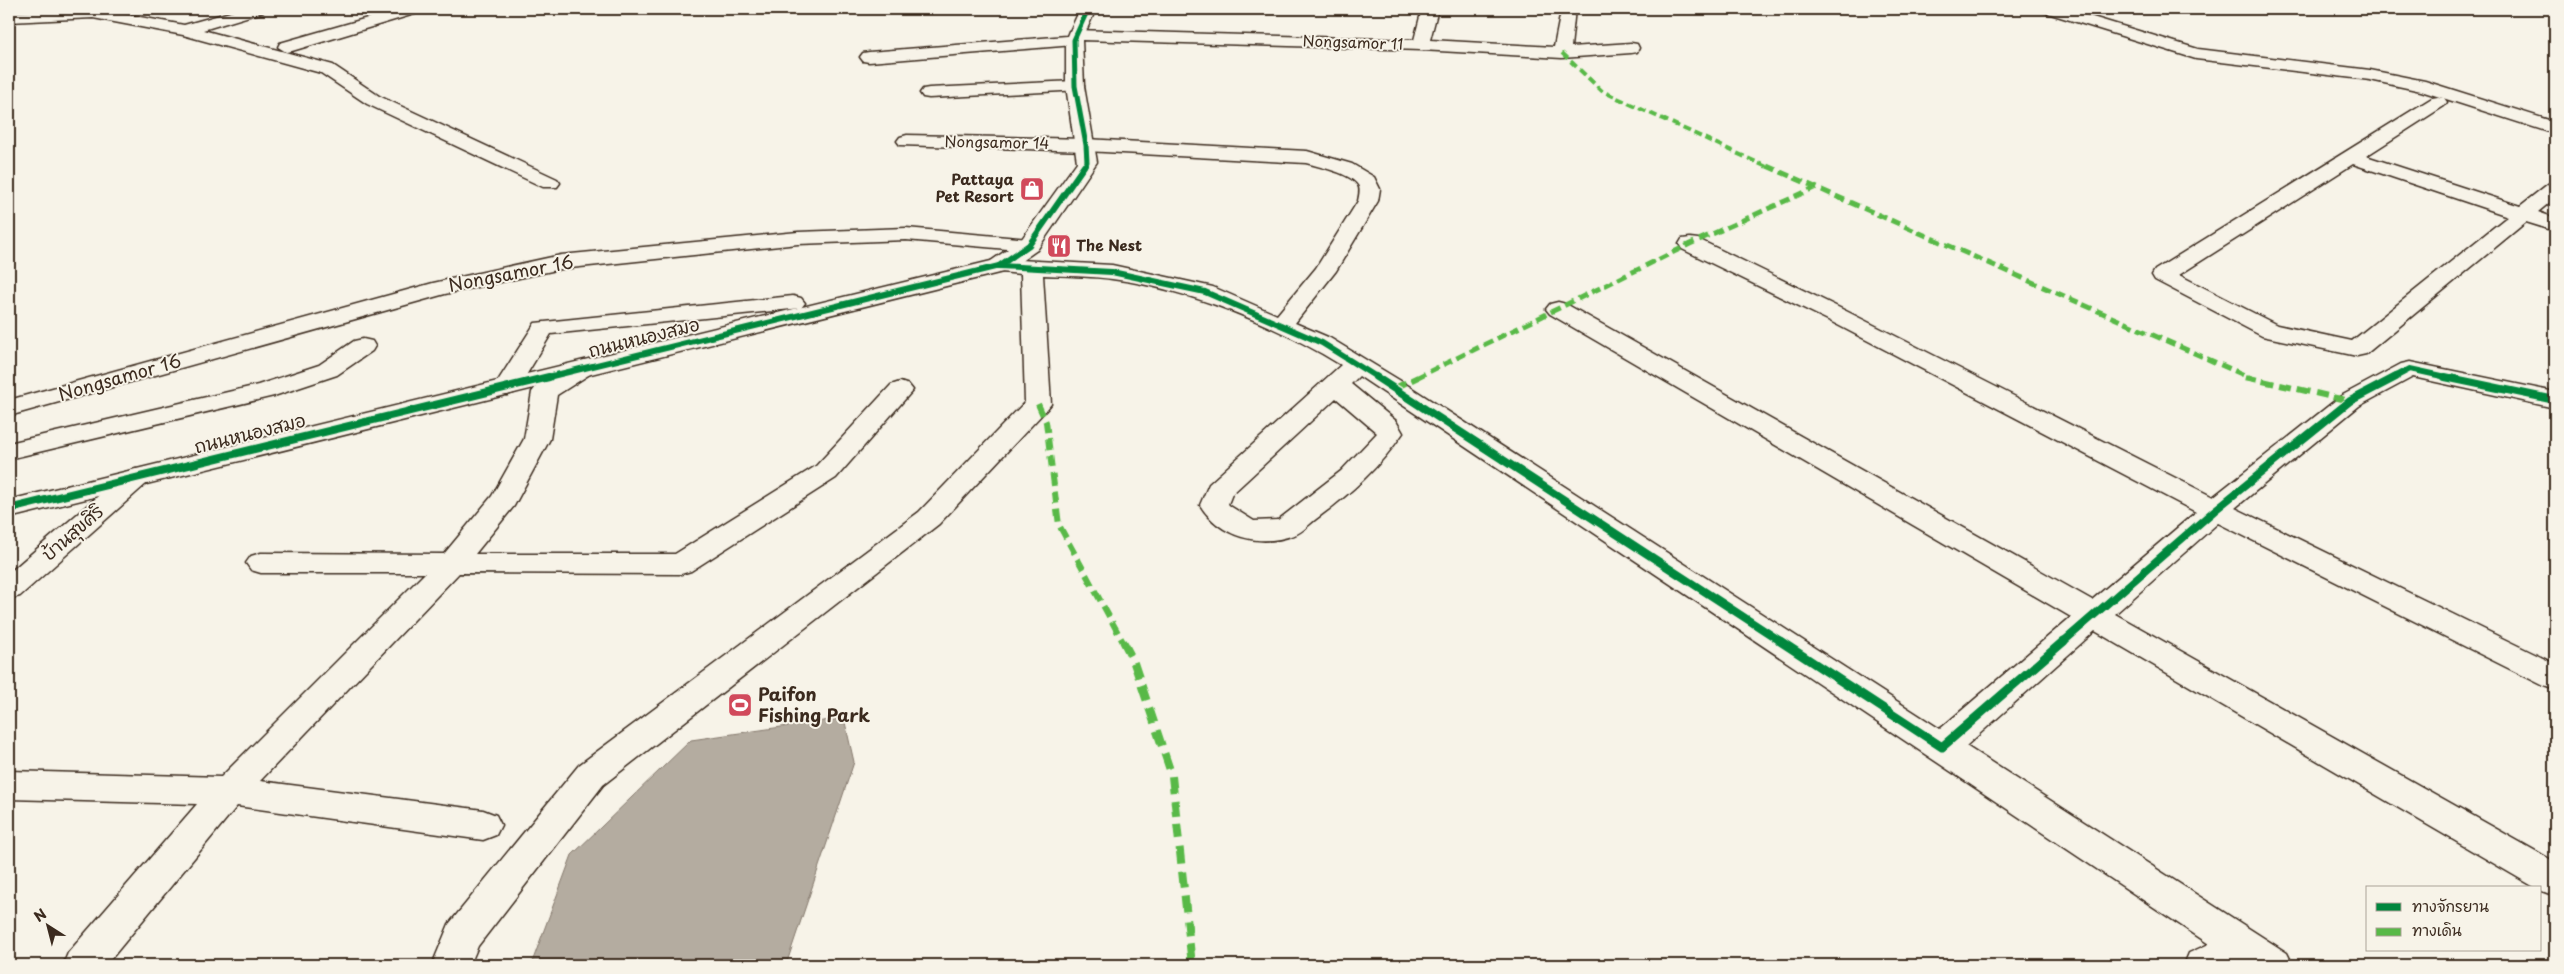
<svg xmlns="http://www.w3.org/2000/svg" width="2564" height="974" font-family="'Playpen Sans','Playpen Sans Thai',sans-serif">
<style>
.water{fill:#b4aca0;stroke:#84786c}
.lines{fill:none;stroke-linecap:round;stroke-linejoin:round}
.minor-casing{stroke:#3b2a1e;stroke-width:3}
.tertiary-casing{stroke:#3b2a1e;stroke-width:3}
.minor{fill:#f7f3e8;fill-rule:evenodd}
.tertiary{fill:#f7f3e8;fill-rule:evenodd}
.quiet-far3{stroke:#58b947;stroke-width:4;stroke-dasharray:8 4;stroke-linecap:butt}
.quiet-far2{stroke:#58b947;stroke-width:5;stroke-dasharray:10 5;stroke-linecap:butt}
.quiet-far1{stroke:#58b947;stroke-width:6;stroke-dasharray:12 6;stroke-linecap:butt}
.quiet{stroke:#58b947;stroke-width:8;stroke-dasharray:16 8;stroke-linecap:butt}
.cycleway-far3-casing{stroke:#f7f3e8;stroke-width:7}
.cycleway-far2-casing{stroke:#f7f3e8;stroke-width:9}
.cycleway-far1-casing{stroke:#f7f3e8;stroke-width:11}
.cycleway-casing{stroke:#f7f3e8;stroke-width:12}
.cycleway-far3{stroke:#00873e;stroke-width:5}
.cycleway-far2{stroke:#00873e;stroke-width:6}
.cycleway-far1{stroke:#00873e;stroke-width:8}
.cycleway{stroke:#00873e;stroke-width:9}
.labels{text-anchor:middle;stroke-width:4;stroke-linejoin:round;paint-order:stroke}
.far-street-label{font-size:15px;fill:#3b2a1e;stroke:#f7f3e8}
.far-poi-label{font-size:15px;font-weight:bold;fill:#3b2a1e;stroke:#f7f3e8;text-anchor:end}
.street-label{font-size:18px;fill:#3b2a1e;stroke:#f7f3e8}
.poi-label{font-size:18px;font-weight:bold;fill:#3b2a1e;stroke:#f7f3e8;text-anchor:start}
</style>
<rect width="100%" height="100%" fill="#f7f3e8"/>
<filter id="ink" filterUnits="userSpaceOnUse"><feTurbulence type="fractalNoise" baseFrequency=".02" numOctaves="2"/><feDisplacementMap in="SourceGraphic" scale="10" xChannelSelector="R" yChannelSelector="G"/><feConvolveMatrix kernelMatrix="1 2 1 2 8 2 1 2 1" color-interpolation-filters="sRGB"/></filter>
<g filter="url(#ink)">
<path class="water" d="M844 718 854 762 786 965H531L572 855 691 740Z"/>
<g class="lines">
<defs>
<g id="minor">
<path d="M96 9 184 25 241 9H265L263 12 203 30 333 65 379 96 557 179 560 183 557 187H543L367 104 321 73 183 35 93 18 9 22V12Z"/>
<path d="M399 9H423L421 12 292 51 286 52 278 47 280 43Z"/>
<path d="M1422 9H1438L1430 40 1554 47 1561 11 1563 9H1575L1571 47 1631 43 1637 44 1639 48 1637 52 1631 53 1562 58 1421 50 1082 40 1074 45 869 62 863 61 860 57 863 53 869 52 1067 36 1069 31 1075 30 1414 40Z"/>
<path d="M2042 9H2066L2198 49 2370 70 2425 81 2555 122V134L2421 91 2370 80 2196 59 2044 12Z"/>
<path d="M1075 81 1081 82 1084 86 1081 90 929 98 923 97 920 93 923 89 929 88Z"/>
<path d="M2438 97 2444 98 2447 102 2444 106 2366 156 2520 206 2548 184 2555 182V198L2538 212 2555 218V231L2526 222 2366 354 2357 356 2262 336 2155 280 2152 275 2155 270 2432 98ZM2353 164 2508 216 2352 341 2277 325 2179 275Z"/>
<path d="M907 135 1086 139 1307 151 1352 164 1374 177 1380 189 1378 201 1336 271 1295 323 1330 338 1404 383 1940 729 2071 617 1550 314 1546 309 1550 304 1558 302 1566 304 2092 600 2196 512 1830 321 1682 249 1679 244 1682 239 1690 238 1698 239 1846 311 2213 497 2341 396 2401 364 2410 362 2555 392V408L2413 377 2359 406 2235 508 2555 664V690L2544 686 2218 523 2115 614 2555 862V896L2542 891 2540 888H2536L2095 631 1966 746 2287 953 2293 965H2184L2189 953 2209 944 1359 376 1351 384 1396 421 1403 433C1379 468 1350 494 1316 519 1309 524 1303 532 1294 535 1259 548 1220 537 1200 505L1209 484 1341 365C1276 325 1189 289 1112 279 1089 276 1066 276 1043 275L1051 404 1047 409 939 524 603 785 478 946 470 965H432L449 924 579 765 919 512 1025 402 1021 274 991 271 988 266 991 261 999 259 1112 265 1213 287 1277 315 1316 268 1358 201C1359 196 1361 189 1358 185 1350 173 1320 167 1306 163L1086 151 900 145 897 141 900 137ZM1336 398 1377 433 1341 471 1278 520 1254 521 1230 506 1228 504 1232 494Z"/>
<path d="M906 228 1029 239 1037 240 1040 245 1037 250 1029 251 906 240 798 244 561 269 445 294 9 416V400L433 283 561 255 798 232Z"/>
<path d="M793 296 801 298 805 303 801 308 551 334 516 392 507 395 498 392 494 387 535 323Z"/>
<path d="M363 339 372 341 375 346 372 351 337 375 274 396 9 459V443L258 385 319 365 354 341Z"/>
<path d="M581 362 590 364 593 369 590 374 557 395 550 439 514 506 475 554H675L816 466 891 385 900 382 909 385 913 390 836 478 691 571 681 574 459 573 260 781 483 810 496 815 501 825 496 835 483 840 237 806 106 965H63L68 953 197 804 9 799V771L221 777 425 573H261L251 570 246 563 251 556 261 553 444 554 492 496 524 439 532 392 536 387 572 364Z"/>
<path d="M136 469 146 472 150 478 146 484 20 596 9 599V573L126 472Z"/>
</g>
<path id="tertiary" d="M1080 9H1096L1082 40 1084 86 1097 162 1037 250 1007 271 9 518V500L991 261 1021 240 1077 162 1066 86V40Z"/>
</defs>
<use href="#minor" class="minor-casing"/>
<use href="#tertiary" class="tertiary-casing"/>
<use href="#minor" class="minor"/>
<use href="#tertiary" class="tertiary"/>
<path class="quiet-far3" d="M1562 53 1602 91 1769 168"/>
<g class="quiet-far2">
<path d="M1767 166 2251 378"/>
<path d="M1416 378 1690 244 1814 188"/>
</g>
<g class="quiet-far1">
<path d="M2245 377 2350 401"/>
<path d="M1395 388 1418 377"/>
<path d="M1038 404 1046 422 1059 525 1123 642"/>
</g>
<path class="quiet" d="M1123 641 1133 660 1172 776 1192 965"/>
<defs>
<path id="cycleway-far3" d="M1083 168 1087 162 1086 145 1075 86 1074 40 1088 9"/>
<g id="cycleway-far2">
<path d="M999 266 1112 272 1205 292 1322 343 1378 378"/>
<path d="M544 378 999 266 1029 245 1084 166"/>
<path d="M2393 378 2410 369 2451 378"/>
</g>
<g id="cycleway-far1">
<path d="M1376 377 1782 642"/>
<path d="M2445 377 2555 400"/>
<path d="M9 509 549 377"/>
<path d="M2063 642 2215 510 2350 401 2396 377"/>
</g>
<path id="cycleway" d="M1780 641 1942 747 2064 641"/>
</defs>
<use href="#cycleway-far3" class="cycleway-far3-casing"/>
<use href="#cycleway-far2" class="cycleway-far2-casing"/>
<use href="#cycleway-far1" class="cycleway-far1-casing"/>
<use href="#cycleway" class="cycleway-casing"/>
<use href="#cycleway-far3" class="cycleway-far3"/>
<use href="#cycleway-far2" class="cycleway-far2"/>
<use href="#cycleway-far1" class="cycleway-far1"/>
<use href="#cycleway" class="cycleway"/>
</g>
</g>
<defs>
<symbol id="shop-square" viewBox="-11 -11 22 22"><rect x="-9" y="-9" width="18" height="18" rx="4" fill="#d1495b" stroke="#f7f3e8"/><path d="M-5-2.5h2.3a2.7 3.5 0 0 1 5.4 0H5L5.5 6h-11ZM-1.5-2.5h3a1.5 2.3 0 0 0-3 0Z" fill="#fff"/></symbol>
<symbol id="restaurant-square" viewBox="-11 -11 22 22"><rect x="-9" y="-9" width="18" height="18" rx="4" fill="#d1495b" stroke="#f7f3e8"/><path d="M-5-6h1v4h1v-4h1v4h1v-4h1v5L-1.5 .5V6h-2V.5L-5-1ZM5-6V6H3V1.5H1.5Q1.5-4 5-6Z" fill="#fff"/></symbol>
<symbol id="stadium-square" viewBox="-11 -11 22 22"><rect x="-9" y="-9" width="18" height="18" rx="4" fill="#d1495b" stroke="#f7f3e8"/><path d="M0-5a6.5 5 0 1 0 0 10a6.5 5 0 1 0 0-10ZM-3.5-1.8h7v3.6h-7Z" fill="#fff"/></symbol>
</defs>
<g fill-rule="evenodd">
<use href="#shop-square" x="1018" y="175" width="28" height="28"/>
<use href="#restaurant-square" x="1045" y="232" width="28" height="28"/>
<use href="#stadium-square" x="726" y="691" width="28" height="28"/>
</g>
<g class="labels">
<g class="far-street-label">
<text transform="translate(1353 43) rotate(2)" y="5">Nongsamor 11</text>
<text transform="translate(997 143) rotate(1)" y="5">Nongsamor 14</text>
</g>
<g class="far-poi-label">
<text x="1014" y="185">Pattaya<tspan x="1014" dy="17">Pet Resort</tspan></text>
<text x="1076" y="251" text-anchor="start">The Nest</text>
</g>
<g class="street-label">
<text transform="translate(511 274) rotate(-11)" y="6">Nongsamor 16</text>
<text transform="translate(644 338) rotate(-14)" y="6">ถนนหนองสมอ</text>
<text transform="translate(120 378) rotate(-16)" y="6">Nongsamor 16</text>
<text transform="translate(250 434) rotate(-14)" y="6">ถนนหนองสมอ</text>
<text transform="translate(73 533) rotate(-41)" y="6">บ้านสุขศิริ</text>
</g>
<g class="poi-label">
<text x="758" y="701">Paifon<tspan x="758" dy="21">Fishing Park</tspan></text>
</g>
</g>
<rect width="2564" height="974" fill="none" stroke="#f7f3e8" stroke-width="30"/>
<rect x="15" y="15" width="2534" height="944" fill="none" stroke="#3b2a1e" stroke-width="2" filter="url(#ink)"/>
<rect x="2366" y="886" width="175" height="65" fill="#f7f3e8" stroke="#aca397"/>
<rect x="2376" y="903" width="25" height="8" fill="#00873e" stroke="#aca397"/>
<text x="2412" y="912" font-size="15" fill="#3b2a1e">ทางจักรยาน</text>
<rect x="2376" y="928" width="25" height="8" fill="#58b947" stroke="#aca397"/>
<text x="2412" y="936" font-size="15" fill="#3b2a1e">ทางเดิน</text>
<g transform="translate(48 926) rotate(324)" stroke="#f7f3e8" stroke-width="4" paint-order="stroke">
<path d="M0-4L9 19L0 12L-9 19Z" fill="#3b2a1e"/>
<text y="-8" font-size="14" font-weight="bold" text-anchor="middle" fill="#3b2a1e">N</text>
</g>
</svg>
